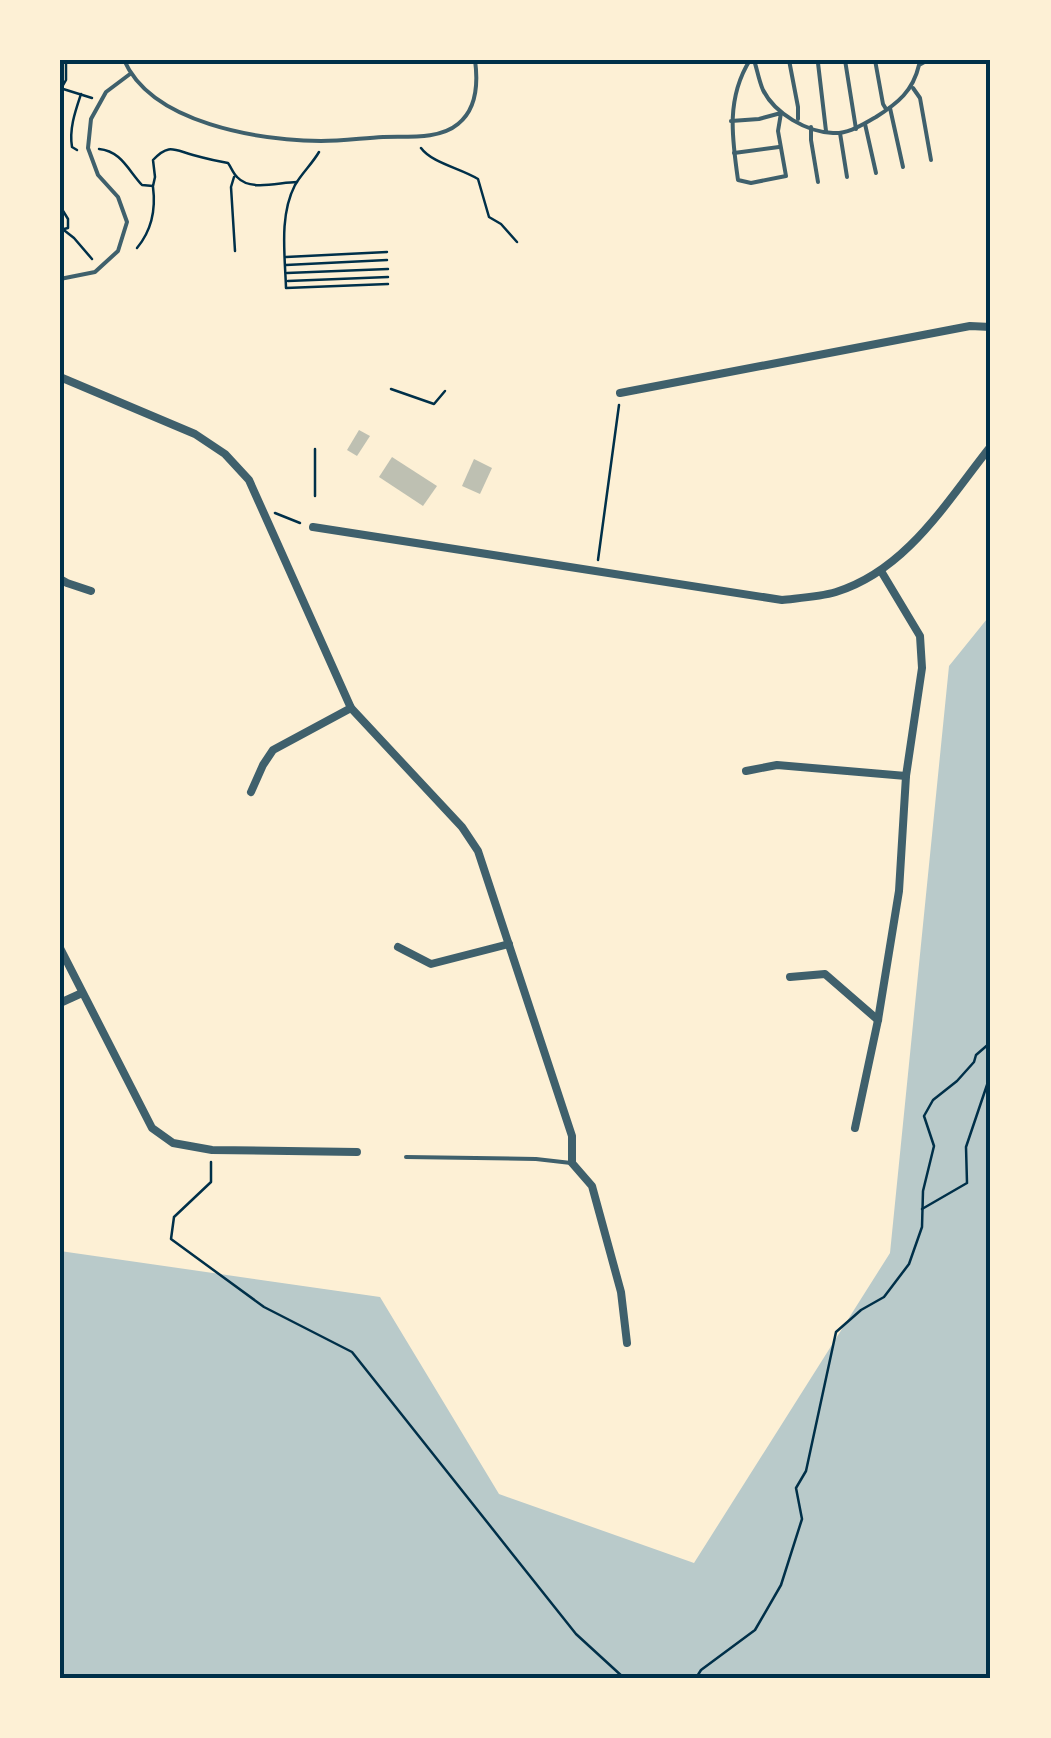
<svg xmlns="http://www.w3.org/2000/svg" width="1051" height="1738" font-family="'Fira Sans Condensed',sans-serif">
<style>
.green{fill:#b9caca}
.building{fill:#bec0b2}
.lines{fill:none;stroke-linecap:round;stroke-linejoin:round}
.path{stroke:#003049;stroke-width:2.5}
.service{stroke:#3f606c;stroke-width:4}
.minor{stroke:#3f606c;stroke-width:8}
.neatline{fill:none;stroke:#003049;stroke-width:4}
</style>
<rect width="100%" height="100%" fill="#fdf0d5"/>
<path class="green" d="M991 614V1678H60V1251L380 1297 499 1494 694 1563 890 1253 949 666Z"/>
<g class="building">
<path d="M359 430 370 436 357 456 347 450Z"/>
<path d="M392 457 437 486 423 506 379 477Z"/>
<path d="M474 459 492 468 480 494 462 486Z"/>
</g>
<g class="lines">
<g class="path">
<path d="M62 87 66 80V60"/>
<path d="M60 88 92 98"/>
<path d="M421 148C432 163 460 168 478 179L489 217 501 224 517 242"/>
<path d="M99 149C121 151 128 170 142 185L153 186 155 177 153 160C169 143 174 150 193 155 204 158 216 161 228 163 231 167 233 173 237 177 251 192 279 182 297 182"/>
<path d="M77 150 72 147C69 129 75 112 81 94"/>
<path d="M319 152C312 164 302 173 295 185 279 216 285 255 286 288L388 284"/>
<path d="M234 177 231 187 235 251"/>
<path d="M60 206 68 219V228L60 230"/>
<path d="M60 227 74 238 92 259"/>
<path d="M137 248C152 230 156 210 153 187"/>
<path d="M286 257 387 252"/>
<path d="M286 265 387 260"/>
<path d="M287 273 388 269"/>
<path d="M288 281 388 277"/>
<path d="M391 389 434 404 445 391"/>
<path d="M315 496V449"/>
<path d="M275 513 300 523"/>
<path d="M598 560 619 405"/>
<path d="M211 1162V1182L174 1217 171 1239 264 1307 352 1352 576 1634 624 1678"/>
<path d="M922 1209 967 1183 966 1147 989 1079 990 1047"/>
<path d="M696 1678 701 1670 755 1630 781 1585 802 1519 796 1488 806 1471 836 1332 861 1310 884 1297 909 1264 922 1227 923 1191 934 1146 924 1116 933 1100 957 1081 974 1062 976 1055 991 1042"/>
</g>
<g class="service">
<path d="M124 60C152 124 259 140 321 141 342 141 363 138 383 137 406 136 439 140 458 124 477 109 478 82 475 60"/>
<path d="M754 60C757 69 759 81 763 90 775 114 807 132 833 133 849 134 863 124 876 117 898 103 913 91 919 65L928 60"/>
<path d="M789 60 798 107V119"/>
<path d="M845 60 856 129"/>
<path d="M875 60 883 104 886 109"/>
<path d="M818 63 826 131"/>
<path d="M913 88 920 98 931 160"/>
<path d="M890 108 903 167"/>
<path d="M731 121 759 119 781 113 778 131 786 176 751 183 738 180C732 138 726 98 750 60"/>
<path d="M865 124 876 173"/>
<path d="M811 127V140L818 182"/>
<path d="M840 133 847 177"/>
<path d="M734 153 779 147"/>
<path d="M60 279 95 272 118 251 127 222 118 197 98 175 88 148 91 119 106 92 130 74"/>
<path d="M406 1157 536 1159 571 1163"/>
</g>
<g class="minor">
<path d="M60 377 195 434 225 454 249 480 351 708 462 827 478 851 572 1136V1163L592 1186 621 1292 627 1343"/>
<path d="M620 393 970 326 991 327"/>
<path d="M313 527 782 600C799 598 819 597 836 592 907 570 947 501 991 446"/>
<path d="M60 579 67 583 91 591"/>
<path d="M746 771 777 765 906 776"/>
<path d="M251 792 263 765 273 750 351 708"/>
<path d="M398 947 431 964 509 944"/>
<path d="M60 948 152 1128 173 1143 212 1150 357 1152"/>
<path d="M790 977 825 974 878 1020"/>
<path d="M60 1003 82 993"/>
<path d="M855 1128 878 1020 899 891 906 776 922 668 920 636 881 571"/>
</g>
</g>
<rect width="1051" height="1738" fill="none" stroke="#fdf0d5" stroke-width="125"/>
<rect x="62" y="62" width="926" height="1614" class="neatline"/>
</svg>
